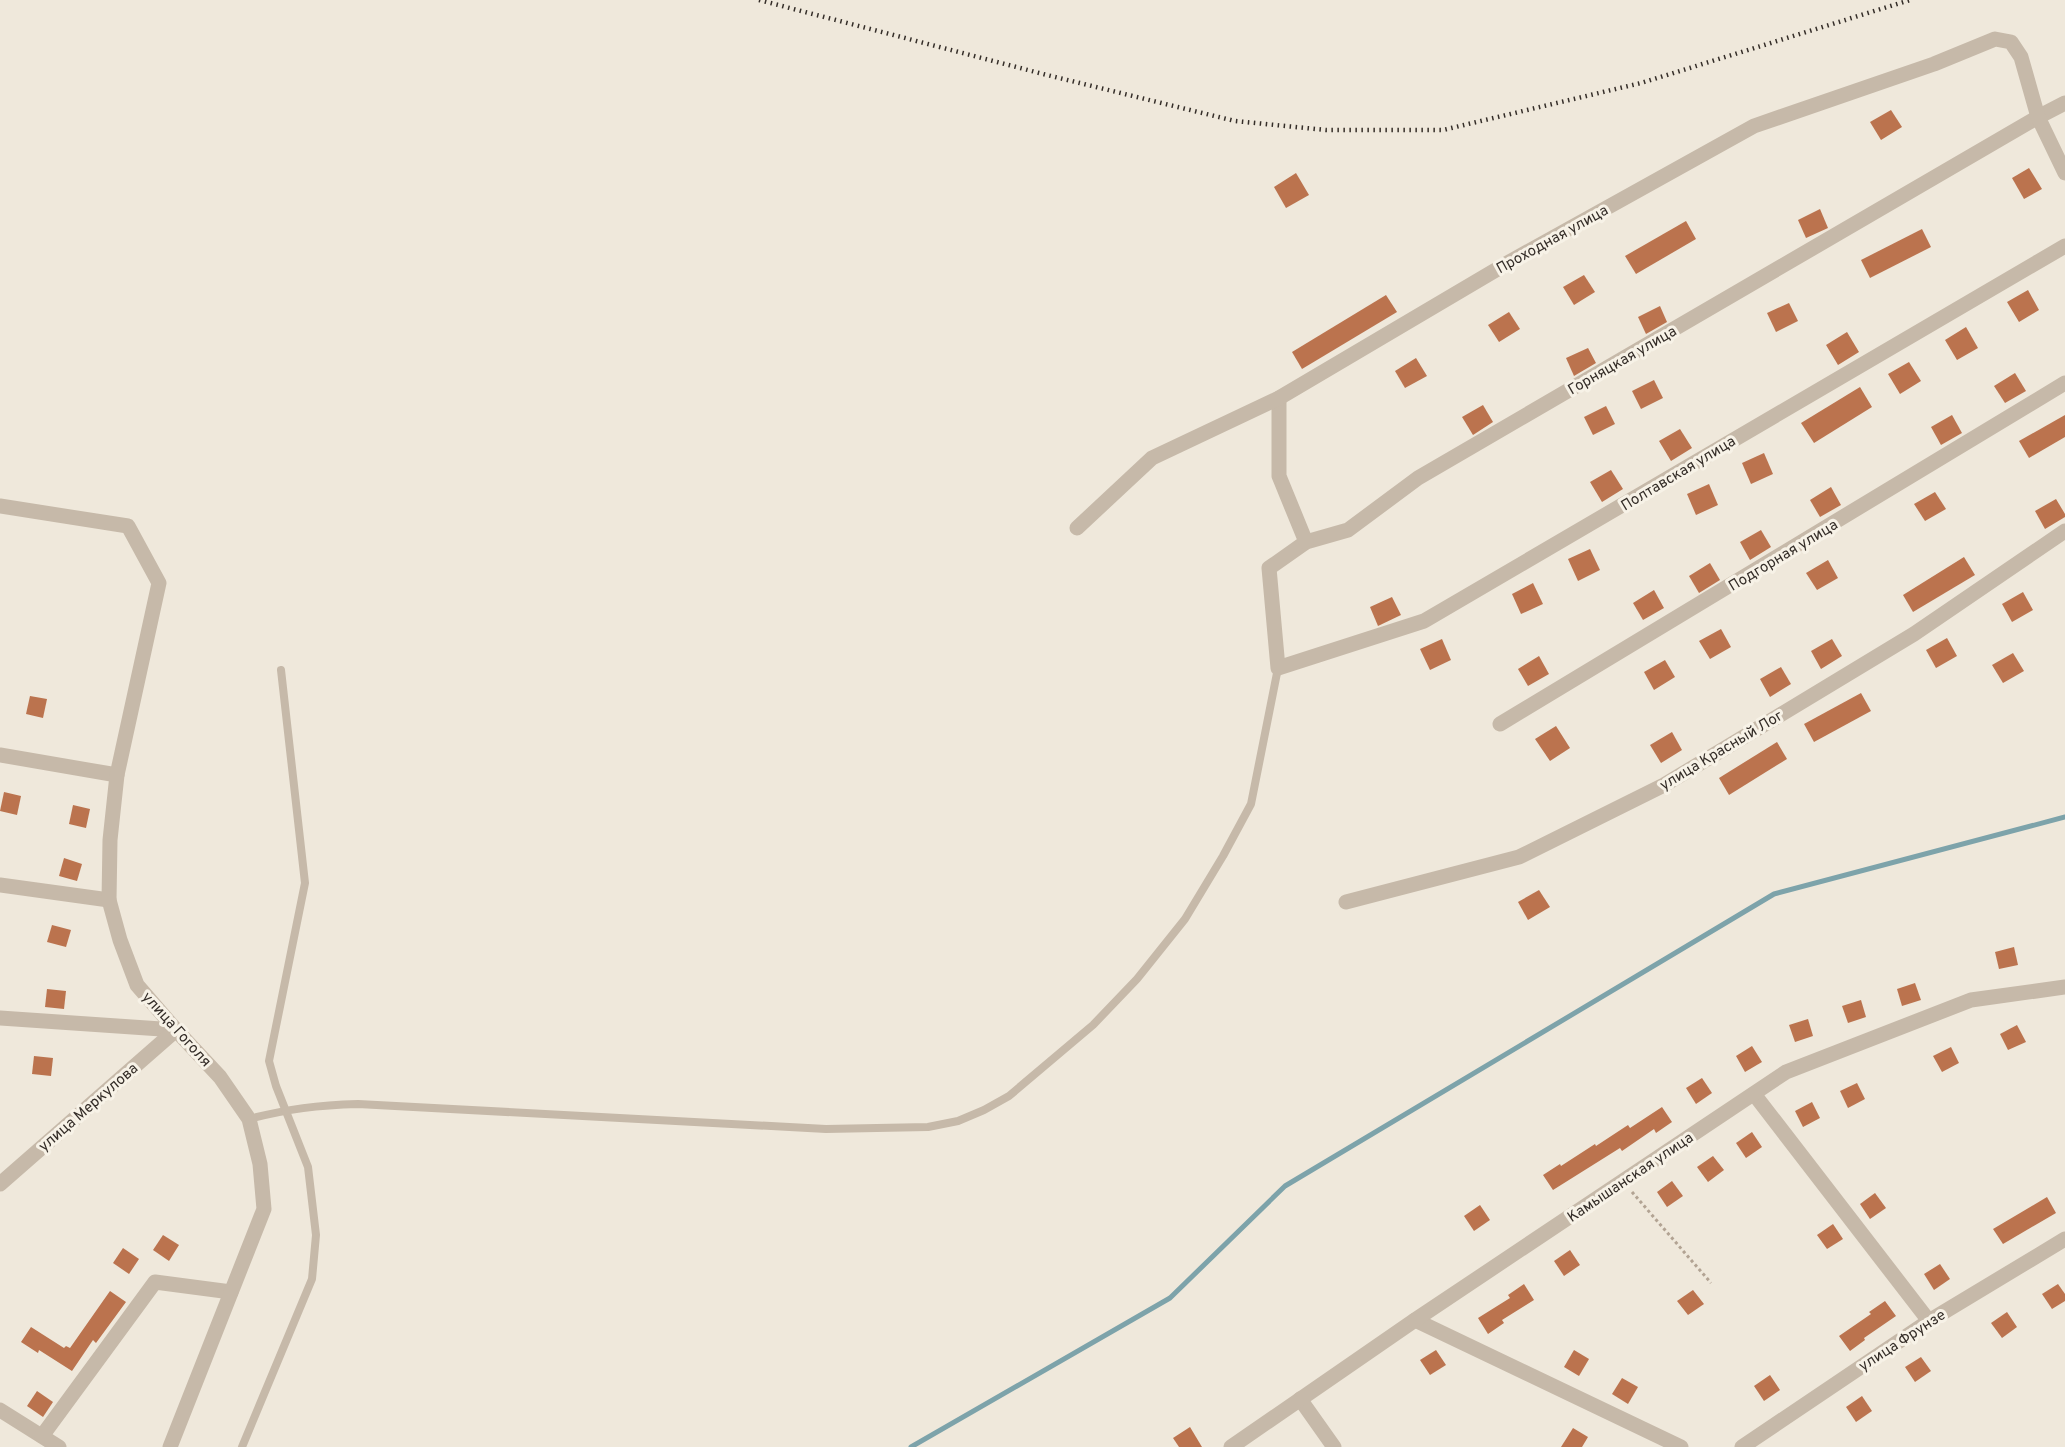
<svg xmlns="http://www.w3.org/2000/svg" width="2065" height="1447" font-family="Overpass,sans-serif">
<style>
.lines{fill:none;stroke-linecap:round;stroke-linejoin:round}
.stream{stroke:#7da3aa;stroke-width:5}
.building{fill:#bb734e}
.path{stroke:#b2a393;stroke-width:3;stroke-dasharray:3 3;stroke-linecap:butt}
.service{stroke:#c6b9a9;stroke-width:8}
.minor{stroke:#c6b9a9;stroke-width:15}
.tertiary{stroke:#c6b9a9;stroke-width:15}
.rail{stroke:#342d28;stroke-width:4.5;stroke-dasharray:1.5 4.5;stroke-linecap:butt}
.labels{text-anchor:middle;stroke-width:6;stroke-linejoin:round;paint-order:stroke}
.street-label{font-size:15px;fill:#342d28;stroke:#f7f2e7}
</style>
<rect width="100%" height="100%" fill="#efe8db"/>
<g class="lines">
<path class="stream" d="M911 1447 1170 1298 1285 1186 1774 894 2065 817"/>
</g>
<g class="building">
<path d="M1891 110 1902 127 1881 140 1870 122Z"/>
<path d="M2029 168 2042 189 2024 199 2012 178Z"/>
<path d="M1296 173 1309 195 1286 208 1274 187Z"/>
<path d="M1820 209 1828 228 1806 238 1798 220Z"/>
<path d="M1686 221 1696 239 1636 274 1625 256Z"/>
<path d="M1922 229 1931 247 1870 278 1861 260Z"/>
<path d="M1584 275 1595 292 1574 305 1563 287Z"/>
<path d="M2028 290 2039 310 2019 322 2007 302Z"/>
<path d="M1386 295 1397 312 1302 369 1292 352Z"/>
<path d="M1789 303 1798 321 1776 332 1767 313Z"/>
<path d="M1660 306 1667 322 1646 334 1638 317Z"/>
<path d="M1509 312 1520 329 1499 342 1488 325Z"/>
<path d="M1966 327 1978 348 1957 360 1945 340Z"/>
<path d="M1847 332 1859 352 1838 365 1826 345Z"/>
<path d="M1588 348 1596 363 1574 376 1566 358Z"/>
<path d="M1416 358 1427 376 1405 388 1395 371Z"/>
<path d="M1909 362 1921 381 1900 394 1888 374Z"/>
<path d="M2015 373 2026 391 2005 403 1994 386Z"/>
<path d="M1654 380 1663 398 1641 409 1632 391Z"/>
<path d="M1860 387 1872 407 1814 443 1801 423Z"/>
<path d="M1483 405 1493 422 1473 435 1462 417Z"/>
<path d="M1606 406 1615 424 1593 435 1584 417Z"/>
<path d="M1952 415 1962 433 1941 445 1931 427Z"/>
<path d="M2065 415V437L2029 458 2019 441Z"/>
<path d="M1680 429 1692 448 1671 461 1659 441Z"/>
<path d="M1764 453 1773 474 1751 484 1742 463Z"/>
<path d="M1611 470 1623 489 1602 502 1590 482Z"/>
<path d="M1709 484 1718 505 1696 515 1687 494Z"/>
<path d="M1831 487 1841 505 1820 517 1810 500Z"/>
<path d="M1935 492 1946 509 1925 521 1914 504Z"/>
<path d="M2056 499 2065 514V517L2045 529 2035 511Z"/>
<path d="M1761 530 1771 547 1750 560 1740 542Z"/>
<path d="M1590 549 1600 570 1578 581 1568 559Z"/>
<path d="M1964 557 1975 575 1913 612 1903 595Z"/>
<path d="M1828 560 1838 578 1817 590 1806 573Z"/>
<path d="M1710 563 1720 580 1699 593 1689 576Z"/>
<path d="M1533 583 1543 604 1521 614 1512 594Z"/>
<path d="M1654 590 1664 608 1643 620 1633 603Z"/>
<path d="M2023 592 2033 610 2012 622 2002 604Z"/>
<path d="M1392 597 1401 615 1378 626 1370 607Z"/>
<path d="M1721 629 1731 647 1710 659 1699 641Z"/>
<path d="M1947 638 1957 656 1936 668 1926 650Z"/>
<path d="M1442 639 1451 660 1430 670 1420 649Z"/>
<path d="M1832 639 1842 656 1821 669 1811 651Z"/>
<path d="M2013 653 2024 671 2003 683 1992 665Z"/>
<path d="M1539 656 1549 674 1528 686 1518 669Z"/>
<path d="M1665 660 1675 677 1654 690 1644 672Z"/>
<path d="M1781 667 1791 684 1770 697 1760 679Z"/>
<path d="M1861 693 1871 711 1814 742 1804 724Z"/>
<path d="M30 696 47 699 43 718 26 714Z"/>
<path d="M1556 726 1570 748 1550 761 1535 739Z"/>
<path d="M1672 732 1682 750 1661 763 1650 745Z"/>
<path d="M1777 742 1787 759 1729 795 1719 778Z"/>
<path d="M4 792 21 796 17 815 0 811Z"/>
<path d="M73 805 90 809 86 828 69 824Z"/>
<path d="M64 858 82 864 77 881 59 876Z"/>
<path d="M1539 890 1550 907 1528 920 1518 902Z"/>
<path d="M52 925 71 930 66 947 47 942Z"/>
<path d="M2014 947 2018 965 1999 969 1995 952Z"/>
<path d="M1915 983 1921 1000 1902 1006 1897 989Z"/>
<path d="M47 989 66 991 64 1009 45 1007Z"/>
<path d="M1861 1000 1866 1017 1848 1023 1842 1006Z"/>
<path d="M1808 1019 1813 1036 1795 1042 1789 1025Z"/>
<path d="M2017 1025 2026 1042 2008 1050 2000 1034Z"/>
<path d="M1752 1046 1762 1062 1745 1072 1736 1056Z"/>
<path d="M1951 1047 1959 1063 1942 1072 1933 1056Z"/>
<path d="M34 1056 53 1058 51 1076 32 1074Z"/>
<path d="M1702 1078 1712 1093 1696 1104 1686 1088Z"/>
<path d="M1857 1083 1865 1099 1848 1108 1840 1091Z"/>
<path d="M1812 1102 1820 1118 1803 1127 1795 1111Z"/>
<path d="M1662 1107 1672 1122 1656 1133 1654 1129 1622 1151 1620 1148 1553 1190 1543 1175 1560 1164 1561 1166 1595 1144 1596 1146 1628 1125 1630 1128Z"/>
<path d="M1752 1132 1762 1147 1746 1158 1736 1143Z"/>
<path d="M1713 1156 1724 1170 1708 1182 1697 1167Z"/>
<path d="M1672 1181 1683 1196 1667 1207 1657 1192Z"/>
<path d="M1875 1193 1886 1208 1870 1219 1860 1204Z"/>
<path d="M2047 1197 2056 1213 2003 1244 1993 1229Z"/>
<path d="M1480 1205 1490 1220 1474 1231 1464 1216Z"/>
<path d="M1833 1224 1843 1239 1827 1249 1817 1235Z"/>
<path d="M163 1235 179 1245 169 1261 153 1250Z"/>
<path d="M123 1248 139 1259 129 1274 113 1263Z"/>
<path d="M1570 1250 1580 1265 1564 1276 1554 1261Z"/>
<path d="M1940 1264 1950 1279 1934 1290 1924 1274Z"/>
<path d="M1524 1284 1534 1300 1502 1320 1504 1323 1488 1334 1478 1318 1510 1298 1508 1295Z"/>
<path d="M2058 1284 2065 1294V1301L2052 1309 2042 1294Z"/>
<path d="M1693 1290 1704 1304 1688 1315 1677 1301Z"/>
<path d="M110 1291 126 1302 96 1343 93 1340 72 1371 39 1350 38 1353 21 1342 31 1327 64 1348 66 1346 70 1348Z"/>
<path d="M1885 1301 1896 1316 1864 1338 1865 1340 1850 1351 1839 1336 1871 1314 1869 1312Z"/>
<path d="M2007 1312 2017 1327 2002 1338 1991 1323Z"/>
<path d="M1436 1350 1446 1365 1430 1375 1420 1360Z"/>
<path d="M1574 1350 1589 1359 1579 1376 1564 1367Z"/>
<path d="M1921 1357 1931 1371 1915 1382 1905 1367Z"/>
<path d="M1770 1375 1780 1390 1764 1401 1754 1386Z"/>
<path d="M1622 1378 1638 1387 1628 1404 1612 1394Z"/>
<path d="M37 1391 53 1402 43 1417 27 1406Z"/>
<path d="M1862 1396 1872 1411 1856 1422 1846 1407Z"/>
<path d="M1190 1427 1202 1447H1179L1173 1438Z"/>
<path d="M1573 1428 1588 1437 1582 1447H1561Z"/>
</g>
<g class="lines">
<path class="path" d="M1632 1192 1711 1283"/>
<g class="service">
<path d="M249 1119C288 1109 318 1105 358 1104L826 1129 928 1127 958 1121 984 1110 1009 1096 1093 1025 1137 979 1185 919 1223 856 1251 804 1278 668"/>
<path d="M242 1447 312 1279 316 1235 308 1167 276 1086 269 1061 305 883 281 670"/>
</g>
<g class="minor">
<path d="M2065 103 2038 117 1418 478 1348 530 1306 542 1269 568 1278 668 1424 621 2065 246"/>
<path d="M1279 398V476L1306 542"/>
<path d="M1077 528 1152 458 1279 398 1511 261 1754 126 1934 64 1995 39 2011 42 2021 57 2038 117 2065 173"/>
<path d="M1500 724 2065 383"/>
<path d="M0 755 117 775"/>
<path d="M0 885 109 900"/>
<path d="M1346 902 1519 857 1664 785 1914 634 2065 531"/>
<path d="M0 1018 176 1030"/>
<path d="M1754 1094 1929 1321"/>
<path d="M0 1184 176 1030"/>
<path d="M1415 1320 1681 1447"/>
<path d="M1300 1399 1334 1447"/>
<path d="M0 1410 59 1447"/>
<path d="M42 1436 155 1282 231 1292"/>
<path d="M1231 1447 1415 1320 1786 1072 1971 1000 2065 987"/>
<path d="M1742 1447 1929 1321 2065 1239"/>
</g>
<path class="tertiary" d="M0 506 128 526 159 583 117 775 110 840 109 900 120 940 137 985 176 1030 220 1077 249 1119 260 1164 264 1209 170 1447"/>
<path class="rail" d="M759 0 1047 75 1235 121 1326 130H1443L1641 83 1910 0"/>
</g>
<g class="labels">
<g class="street-label">
<text transform="translate(1552 239) rotate(-29)" y="5">Проходная улица</text>
<text transform="translate(1622 360) rotate(-30)" y="5">Горняцкая улица</text>
<text transform="translate(1678 473) rotate(-31)" y="5">Полтавская улица</text>
<text transform="translate(1783 555) rotate(-31)" y="5">Подгорная улица</text>
<text transform="translate(1721 750) rotate(-31)" y="5">улица Красный Лог</text>
<text transform="translate(177 1029) rotate(48)" y="5">улица Гоголя</text>
<text transform="translate(88 1107) rotate(-41)" y="5">улица Меркулова</text>
<text transform="translate(1630 1177) rotate(-34)" y="5">Камышанская улица</text>
<text transform="translate(1902 1340) rotate(-33)" y="5">улица Фрунзе</text>
</g>
</g>
</svg>
